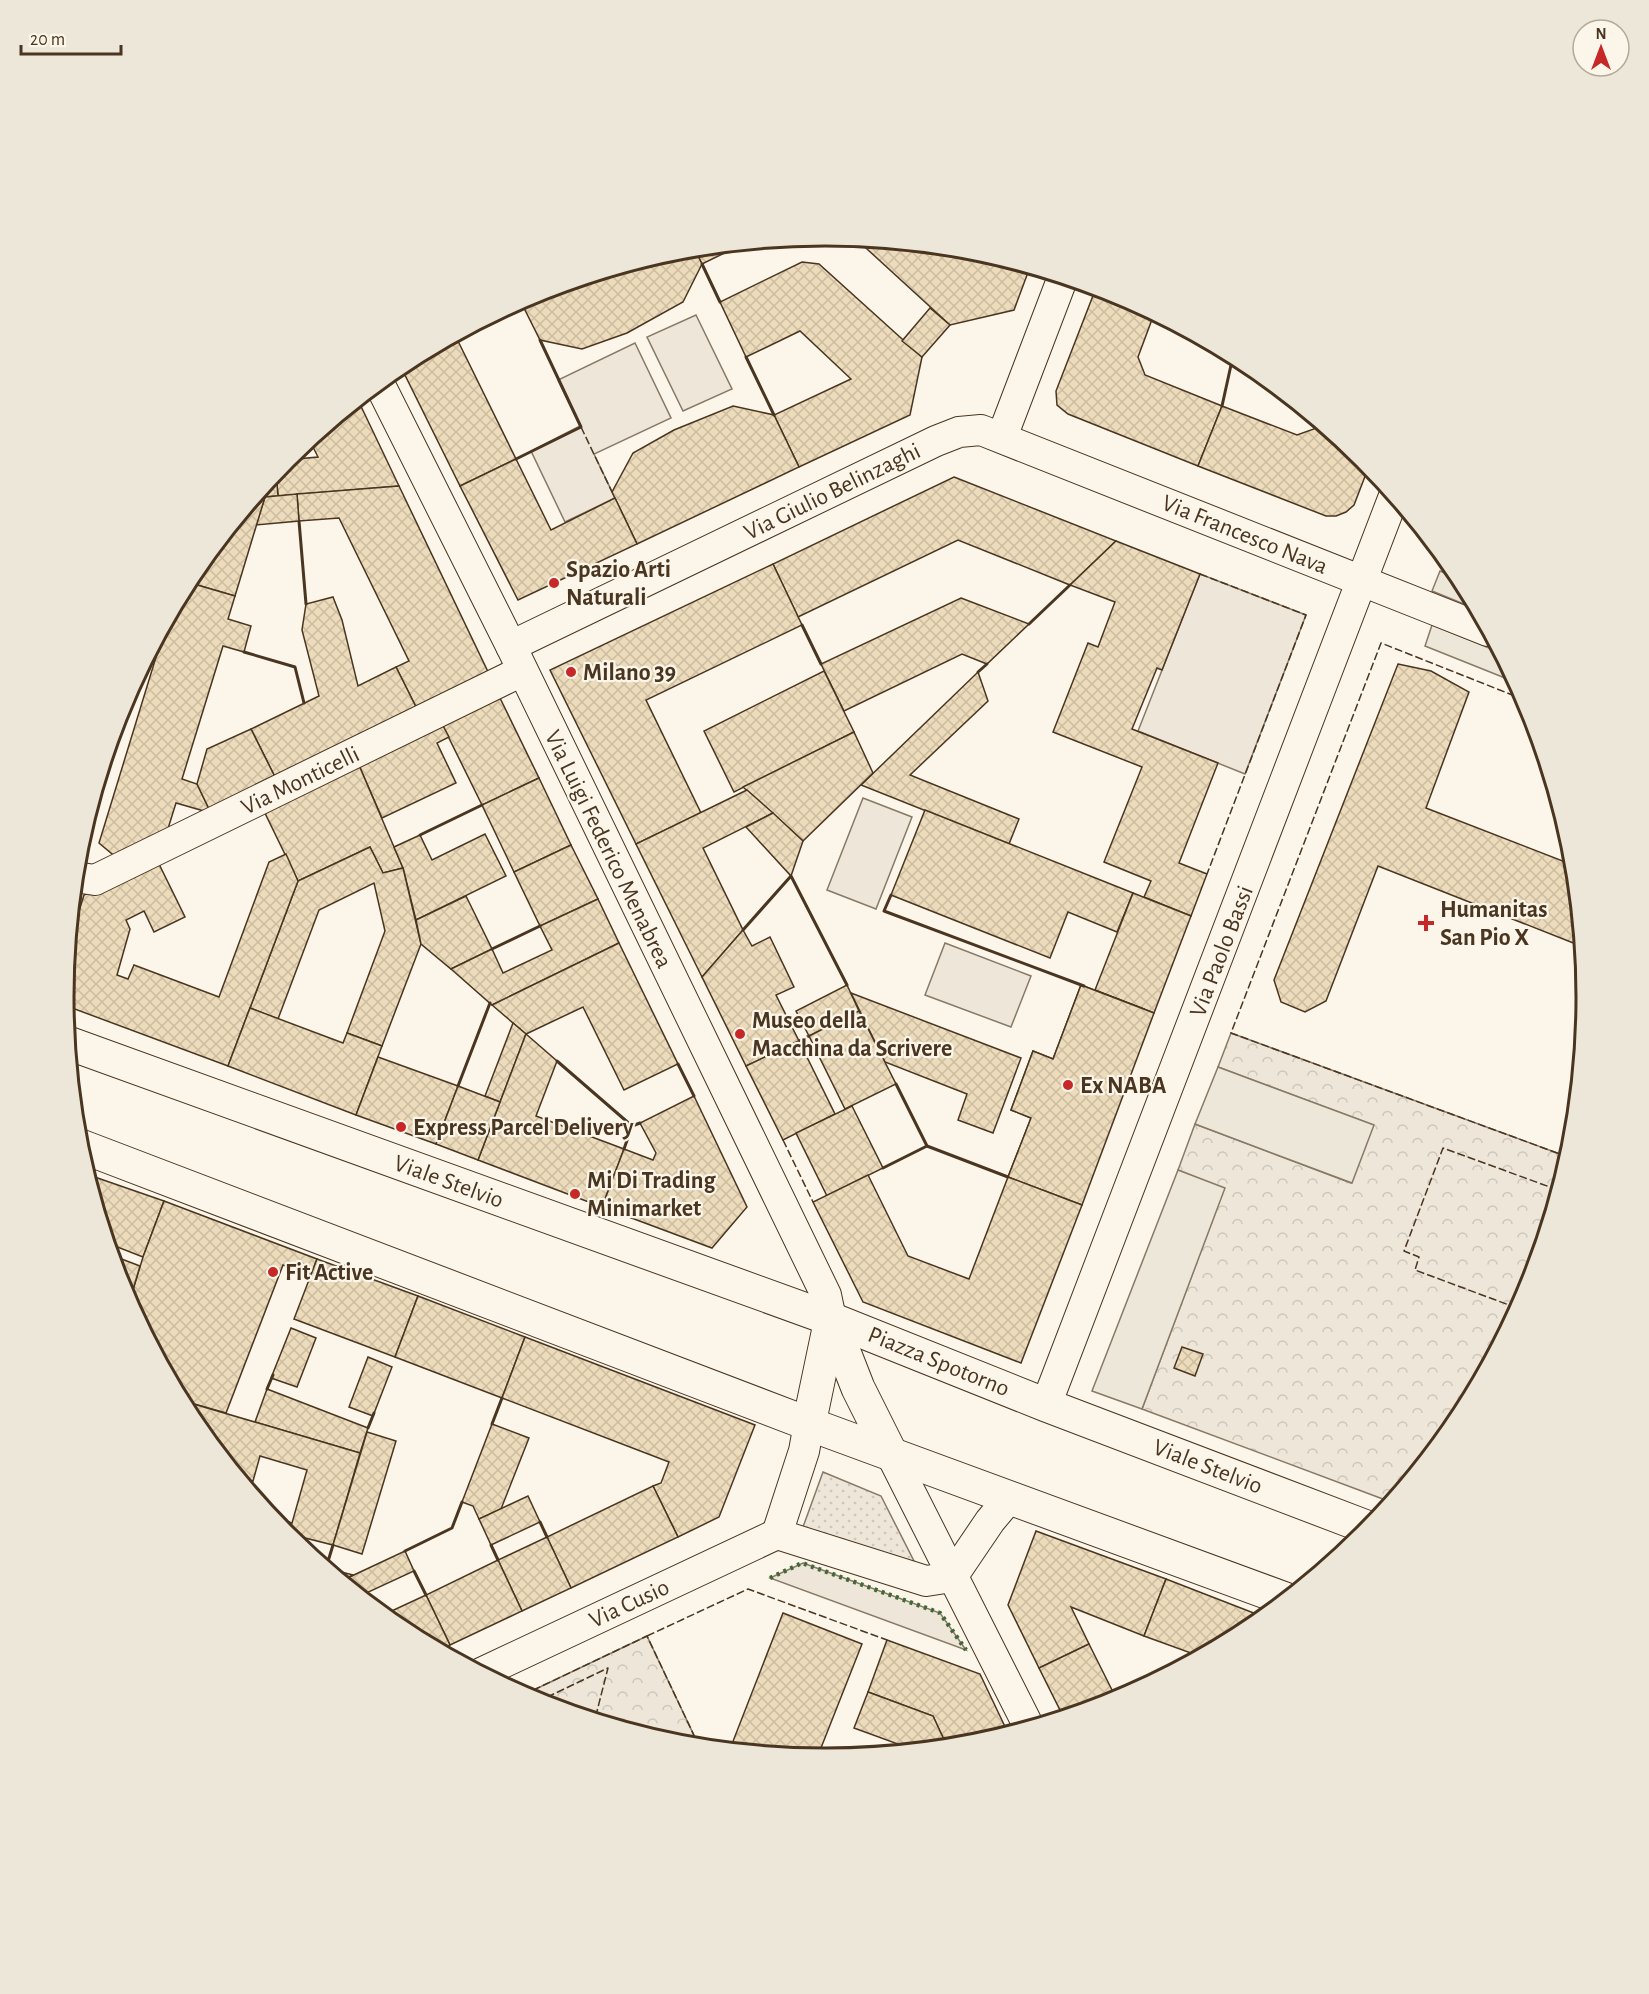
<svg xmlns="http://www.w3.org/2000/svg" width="1649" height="1994" font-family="'Alegreya Sans',sans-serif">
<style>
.grass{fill:#ede6d9;stroke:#887966;stroke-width:1.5}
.forest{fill:url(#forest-crowns);stroke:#887966;stroke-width:1.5}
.garden{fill:url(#garden-dots);stroke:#887966;stroke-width:1.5}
.parking{fill:#ede7d9;stroke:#887966;stroke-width:1.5}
.building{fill:url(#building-cross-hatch);stroke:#4a3520;stroke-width:1.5}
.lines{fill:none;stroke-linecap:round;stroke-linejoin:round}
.street-casing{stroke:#4a3520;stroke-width:32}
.secondary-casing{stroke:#4a3520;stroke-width:35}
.street{stroke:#fbf6e9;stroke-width:30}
.secondary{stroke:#fbf6e9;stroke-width:33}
.hedge{stroke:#436837;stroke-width:4.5;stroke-dasharray:3 4.5;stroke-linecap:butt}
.fence{stroke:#4a3520;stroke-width:1.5;stroke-dasharray:8 3;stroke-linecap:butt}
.wall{stroke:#4a3520;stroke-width:3}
.poi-dot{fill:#c62828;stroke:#fbf6e9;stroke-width:2}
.labels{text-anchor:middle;stroke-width:4.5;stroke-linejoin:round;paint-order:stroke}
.street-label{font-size:24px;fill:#4a3520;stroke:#fbf6e9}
.poi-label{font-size:24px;font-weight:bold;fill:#4a3520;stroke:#fbf6e9;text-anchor:start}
.rim{fill:none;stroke:#4a3520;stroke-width:3}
</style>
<defs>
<pattern id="forest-crowns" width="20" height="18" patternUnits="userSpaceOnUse" patternTransform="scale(1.5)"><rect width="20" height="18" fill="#ede6d9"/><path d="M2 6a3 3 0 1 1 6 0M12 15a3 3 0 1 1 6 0" fill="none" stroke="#cdc6ba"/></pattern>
<pattern id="garden-dots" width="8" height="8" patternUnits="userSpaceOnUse" patternTransform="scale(1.5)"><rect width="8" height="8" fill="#ede6d9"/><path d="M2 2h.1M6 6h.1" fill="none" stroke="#cdc6ba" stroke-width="1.8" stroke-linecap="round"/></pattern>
<pattern id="building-cross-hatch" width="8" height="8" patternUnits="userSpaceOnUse" patternTransform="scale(1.5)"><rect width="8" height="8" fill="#ecdcbc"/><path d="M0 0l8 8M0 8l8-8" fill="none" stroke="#ccbda1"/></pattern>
</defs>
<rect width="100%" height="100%" fill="#fbf6e9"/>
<g class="grass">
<path d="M696 315 732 389 683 411 647 337Z"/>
<path d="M635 343 671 418 594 454 615 498 565 522 531 451 580 426 558 380Z"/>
<path d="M1200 574 1306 615 1245 774 1138 731Z"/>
<path d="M863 798 912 817 876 909 827 890Z"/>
<path d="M945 943 1031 976 1011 1027 925 995Z"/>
<path d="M803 1563 940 1613 966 1650 770 1578Z"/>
</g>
<g class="forest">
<path d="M1231 1033 1568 1157 1528 1289 1457 1420 1391 1502 1142 1409 1224 1189 1178 1170 1195 1124 1351 1183 1373 1125 1218 1067Z"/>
<path d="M647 1636 699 1746 676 1744 533 1700 523 1695Z"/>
</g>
<path class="garden" d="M823 1472 881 1496 917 1567 803 1527Z"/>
<g class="parking">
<path d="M1440 571 1460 579 1476 609 1432 591Z"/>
<path d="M1432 625 1499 652 1515 682 1425 646Z"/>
<path d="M1218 1067 1374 1125 1352 1183 1195 1124Z"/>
<path d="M1178 1170 1225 1188 1142 1409 1092 1391Z"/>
</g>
<g class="building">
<path d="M855 238 973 250 1030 267 1014 310 950 325Z"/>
<path d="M745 243 702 264 694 248Z"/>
<path d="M694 248 702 264 683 302 627 333 582 349 540 340 520 300 533 293 676 250Z"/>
<path d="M802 262 819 264 922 357 910 415 799 467 774 415 851 379 800 331 746 357 720 302Z"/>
<path d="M1096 288 1124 298 1154 314 1138 357 1145 375 1222 406 1198 466 1068 414 1057 405 1056 391Z"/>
<path d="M930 308 950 325 922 357 902 341Z"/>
<path d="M455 335 457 339 401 367 402 364Z"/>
<path d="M457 339 516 459 460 486 401 367Z"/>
<path d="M358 400 399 486 278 496 276 471 285 460 318 457 309 439Z"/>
<path d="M733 406 774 415 799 467 637 544 612 492 633 453 674 430Z"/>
<path d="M1222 406 1297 435 1314 429 1317 421 1363 459 1369 466 1354 505 1346 512 1336 516H1326L1198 466Z"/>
<path d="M516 459 551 530 615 498 637 544 518 600 460 486Z"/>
<path d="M276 471 278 496 254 498Z"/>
<path d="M954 477 1116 541 1070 585 958 540 798 617 773 564Z"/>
<path d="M399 486 490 676 418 711 396 667 409 661 339 518 299 521 297 494Z"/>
<path d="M297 494 299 521 256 525 265 497Z"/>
<path d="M265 497 235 596 187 582 192 574 254 498Z"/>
<path d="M1116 541 1200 574 1162 670 1157 668 1132 729 1218 763 1179 863 1207 874 1191 916 1144 897 1151 881 1104 862 1142 767 1053 732 1088 643 1098 647 1115 602 1070 585Z"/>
<path d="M1436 548 1444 558 1434 554Z"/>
<path d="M773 564 802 625 646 700 701 813 636 844 550 670Z"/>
<path d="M187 582 235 596 228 619 251 626 244 652 223 646 182 779 197 784 211 813 176 803 166 835 117 858 99 843 168 618Z"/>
<path d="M333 597 342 620 358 686 396 667 418 711 277 781 251 729 319 696 302 630 306 604Z"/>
<path d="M961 598 1029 624 987 664 962 654 844 711 821 664Z"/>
<path d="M1398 664 1431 671 1469 692 1426 808 1573 865 1581 946 1378 866 1326 1001 1305 1012 1281 1002 1274 980Z"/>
<path d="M824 671 854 732 734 792 704 731Z"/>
<path d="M978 672 988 701 910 775 1019 819 1009 844 861 785Z"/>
<path d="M499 696 539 778 482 805 442 724Z"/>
<path d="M442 724 449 737 437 743 456 783 382 818 358 763Z"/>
<path d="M251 729 277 781 211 813 197 784 207 749Z"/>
<path d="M854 732 873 773 803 841 743 787Z"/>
<path d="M358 763 403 868 383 873 370 847 298 881 263 809Z"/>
<path d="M539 778 571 845 514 872 482 805Z"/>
<path d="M747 790 773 813 703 848 743 930 702 977 636 844Z"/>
<path d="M925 810 1133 893 1117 932 1068 912 1050 958 891 895Z"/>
<path d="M773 813 803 841 791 876 746 827Z"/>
<path d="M485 834 506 876 416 920 403 868 394 847 420 835 432 860Z"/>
<path d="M571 845 598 899 540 926 514 872Z"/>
<path d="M370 847 383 873 403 868 421 944 382 1046 347 1033 385 931 374 883 319 910 278 1019 250 1008 298 881Z"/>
<path d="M286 854 298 881 228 1066 64 1005 68 947 84 895 157 860 185 917 154 932 144 911 126 920 130 929 117 975 128 979 134 965 219 997 269 862Z"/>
<path d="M1133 893 1191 916 1154 1013 1095 990Z"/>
<path d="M466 896 492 949 451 969 421 944 416 920Z"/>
<path d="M598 899 619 943 492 1005 451 969 492 949 503 973 552 950 540 926Z"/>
<path d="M743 930 752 946 770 937 794 987 776 995 799 1041 746 1066 702 977Z"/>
<path d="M619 943 678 1064 624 1090 583 1007 526 1034 492 1005Z"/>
<path d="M847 985 859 1011 809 1036 796 1011Z"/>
<path d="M1081 985 1144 1009 1071 1201 1008 1177 1031 1118 1011 1110 1033 1051 1053 1059Z"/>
<path d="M1081 985 1154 1013 1082 1205 1008 1177 1031 1118 1011 1110 1033 1051 1053 1059Z"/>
<path d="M851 993 1021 1058 993 1133 958 1120 967 1094 885 1062Z"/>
<path d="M250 1008 343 1043 347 1033 382 1046 356 1115 228 1066Z"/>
<path d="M859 1011 896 1084 845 1109 809 1036Z"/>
<path d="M513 1023 526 1034 500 1102 485 1096Z"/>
<path d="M526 1034 557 1061 536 1116 624 1149 602 1207 478 1160Z"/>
<path d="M799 1041 835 1114 783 1140 746 1066Z"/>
<path d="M378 1057 458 1086 436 1144 356 1115Z"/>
<path d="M458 1086 500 1102 478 1160 436 1144Z"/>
<path d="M694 1096 747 1207 712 1248 602 1207 624 1149 653 1160 656 1153 640 1123Z"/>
<path d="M852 1106 883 1168 827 1196 796 1133Z"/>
<path d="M86 1174 164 1201 143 1257 107 1243Z"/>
<path d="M868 1175 908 1256 969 1279 1008 1177 1082 1205 1021 1363 863 1302 813 1202Z"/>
<path d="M164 1201 317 1259 311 1275 283 1265 226 1413 180 1400 129 1303 143 1257Z"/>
<path d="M111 1255 140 1266 129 1303 121 1288Z"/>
<path d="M317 1259 418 1296 395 1357 294 1319Z"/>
<path d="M418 1296 525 1337 502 1398 395 1357Z"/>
<path d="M291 1328 316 1338 297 1387 271 1378Z"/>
<path d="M525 1337 755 1425 719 1517 678 1537 653 1486 661 1483 669 1462 502 1398Z"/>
<path d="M1182 1347 1203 1354 1195 1376 1174 1368Z"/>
<path d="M368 1357 392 1367 373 1416 349 1407Z"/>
<path d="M267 1389 368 1428 360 1453 255 1422Z"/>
<path d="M180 1400 360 1453 333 1545 305 1538 302 1548 286 1535 270 1516 292 1523 307 1470 260 1456 253 1481 238 1477 191 1420Z"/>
<path d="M492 1424 529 1438 501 1509 479 1519 473 1506 462 1502Z"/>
<path d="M367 1432 396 1441 362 1554 333 1545Z"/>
<path d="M653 1486 678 1537 571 1588 547 1537Z"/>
<path d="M528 1496 540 1522 491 1545 479 1519Z"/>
<path d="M1036 1531 1166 1579 1144 1636 1071 1607 1089 1644 1039 1668 1008 1605Z"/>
<path d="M547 1537 571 1588 522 1611 498 1560Z"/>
<path d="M405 1551 414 1571 360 1596 341 1581Z"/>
<path d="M498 1560 522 1611 450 1645 426 1595Z"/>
<path d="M325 1568H326L353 1575 341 1581Z"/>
<path d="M1166 1579 1264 1617 1247 1630 1199 1656 1144 1636Z"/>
<path d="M426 1595 450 1645 439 1650 401 1630 383 1615Z"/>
<path d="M783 1613 862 1644 817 1758 730 1749Z"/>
<path d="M887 1640 980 1674 1008 1733 973 1744 939 1747 946 1744 933 1716 868 1692Z"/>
<path d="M1089 1644 1117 1700 1063 1716 1039 1668Z"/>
<path d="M868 1692 933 1716 946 1744 939 1747 901 1751 898 1744 854 1728Z"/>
</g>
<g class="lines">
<defs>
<g id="street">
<path d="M379 383 511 646 826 1295 831 1319"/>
<path d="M1002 437 1063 277"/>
<path d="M511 646 936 441 959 432 981 430 1488 631"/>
<path d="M75 877 95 880 522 671"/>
<path d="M1046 1405 1394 496"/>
<path d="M891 1454 1029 1727"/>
<path d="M777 1534 926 1581 952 1577 990 1521 1010 1497"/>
<path d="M777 1534 804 1451 809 1424"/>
<path d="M481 1673 777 1534"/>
</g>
<g id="secondary">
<path d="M68 1043 831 1319 1046 1405 1369 1528"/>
<path d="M78 1145 809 1424 1285 1599"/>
<path d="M831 1319 858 1388 891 1454"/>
<path d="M809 1424 831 1319"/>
</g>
</defs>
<use href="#street" class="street-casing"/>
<use href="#secondary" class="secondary-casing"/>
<use href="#street" class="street"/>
<use href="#secondary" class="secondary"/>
<path class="hedge" d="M770 1578 802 1563 940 1613 966 1650"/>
<g class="fence">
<path d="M581 427 612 492"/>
<path d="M1200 574 1306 615 1207 874"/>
<path d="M1525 700 1381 643 1231 1033 1568 1157"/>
<path d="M783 1140 813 1202"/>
<path d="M1517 1308 1415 1270 1419 1257 1404 1251 1443 1148 1558 1190"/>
<path d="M647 1636 748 1589 887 1640"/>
<path d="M523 1695 647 1636 699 1746"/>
<path d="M537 1702 608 1668 595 1719"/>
</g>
<g class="wall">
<path d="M702 264 720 302"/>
<path d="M746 357 774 415"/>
<path d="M1222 406 1233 356"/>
<path d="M516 459 581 427 540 340"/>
<path d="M299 521 306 604"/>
<path d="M1029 624 1070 585"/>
<path d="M802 625 821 664"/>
<path d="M244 652 295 667 304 703"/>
<path d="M978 672 987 664"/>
<path d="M420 835 482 805"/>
<path d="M891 895 884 911 1084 986"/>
<path d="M743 930 791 876 847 985"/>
<path d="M492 949 540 926"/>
<path d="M799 1041 809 1036"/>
<path d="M557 1061 632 1126"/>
<path d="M678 1064 694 1096"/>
<path d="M896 1084 927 1146 1008 1177"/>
<path d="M458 1086 490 1003"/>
<path d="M624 1149 632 1126 640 1123"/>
<path d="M883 1168 927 1146"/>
<path d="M267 1389 273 1375"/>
<path d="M492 1424 502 1398"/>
<path d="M368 1428 374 1413"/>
<path d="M540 1522 547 1537"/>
<path d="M491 1545 498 1560"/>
<path d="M405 1551 452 1528 462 1502"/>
<path d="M326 1568 333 1545"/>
<path d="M414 1571 426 1595"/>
</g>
</g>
<g class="poi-dot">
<circle cx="554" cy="583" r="6"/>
<circle cx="571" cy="672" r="6"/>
<path d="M1423 914h6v6h6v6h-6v6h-6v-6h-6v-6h6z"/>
<circle cx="740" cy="1034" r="6"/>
<circle cx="1068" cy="1085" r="6"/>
<circle cx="401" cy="1127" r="6"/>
<circle cx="575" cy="1194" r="6"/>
<circle cx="273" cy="1272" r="6"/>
</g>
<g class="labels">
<g class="street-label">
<text transform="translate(832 491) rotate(-26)" y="8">Via Giulio Belinzaghi</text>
<text transform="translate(1245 534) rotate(22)" y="8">Via Francesco Nava</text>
<text transform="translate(300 780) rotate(-26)" y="8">Via Monticelli</text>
<text transform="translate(609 849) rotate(64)" y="8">Via Luigi Federico Menabrea</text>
<text transform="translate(1221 951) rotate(-69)" y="8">Via Paolo Bassi</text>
<text transform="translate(449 1181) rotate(20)" y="8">Viale Stelvio</text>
<text transform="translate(939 1361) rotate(22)" y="8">Piazza Spotorno</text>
<text transform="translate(1208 1466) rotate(21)" y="8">Viale Stelvio</text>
<text transform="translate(629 1603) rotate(-25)" y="8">Via Cusio</text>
</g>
<g class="poi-label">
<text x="566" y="577">Spazio Arti<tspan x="566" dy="28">Naturali</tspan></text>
<text x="583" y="680">Milano 39</text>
<text x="1440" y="917">Humanitas<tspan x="1440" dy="28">San Pio X</tspan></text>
<text x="752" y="1028">Museo della<tspan x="752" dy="28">Macchina da Scrivere</tspan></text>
<text x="1080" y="1093">Ex NABA</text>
<text x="413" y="1135">Express Parcel Delivery</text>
<text x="587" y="1188">Mi Di Trading<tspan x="587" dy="28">Minimarket</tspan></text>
<text x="285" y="1280">Fit Active</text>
</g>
</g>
<path d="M0 0H1649V1994H0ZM74 997a751 751 0 1 1 1502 0a751 751 0 1 1-1502 0Z" fill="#ede7d9" fill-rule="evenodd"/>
<path class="rim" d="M74 997a751 751 0 1 1 1502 0a751 751 0 1 1-1502 0Z"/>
<g transform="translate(1601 48)"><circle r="28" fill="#fbf6e9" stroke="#b4a999" stroke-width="1.5"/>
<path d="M0-4.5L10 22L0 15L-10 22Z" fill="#c62828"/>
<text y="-9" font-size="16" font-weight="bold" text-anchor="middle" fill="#4a3520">N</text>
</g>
<path d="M21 45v9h100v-9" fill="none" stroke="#4a3520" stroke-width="3"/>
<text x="30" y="45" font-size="18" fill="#4a3520" stroke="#fbf6e9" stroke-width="4.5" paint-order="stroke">20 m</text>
</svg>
